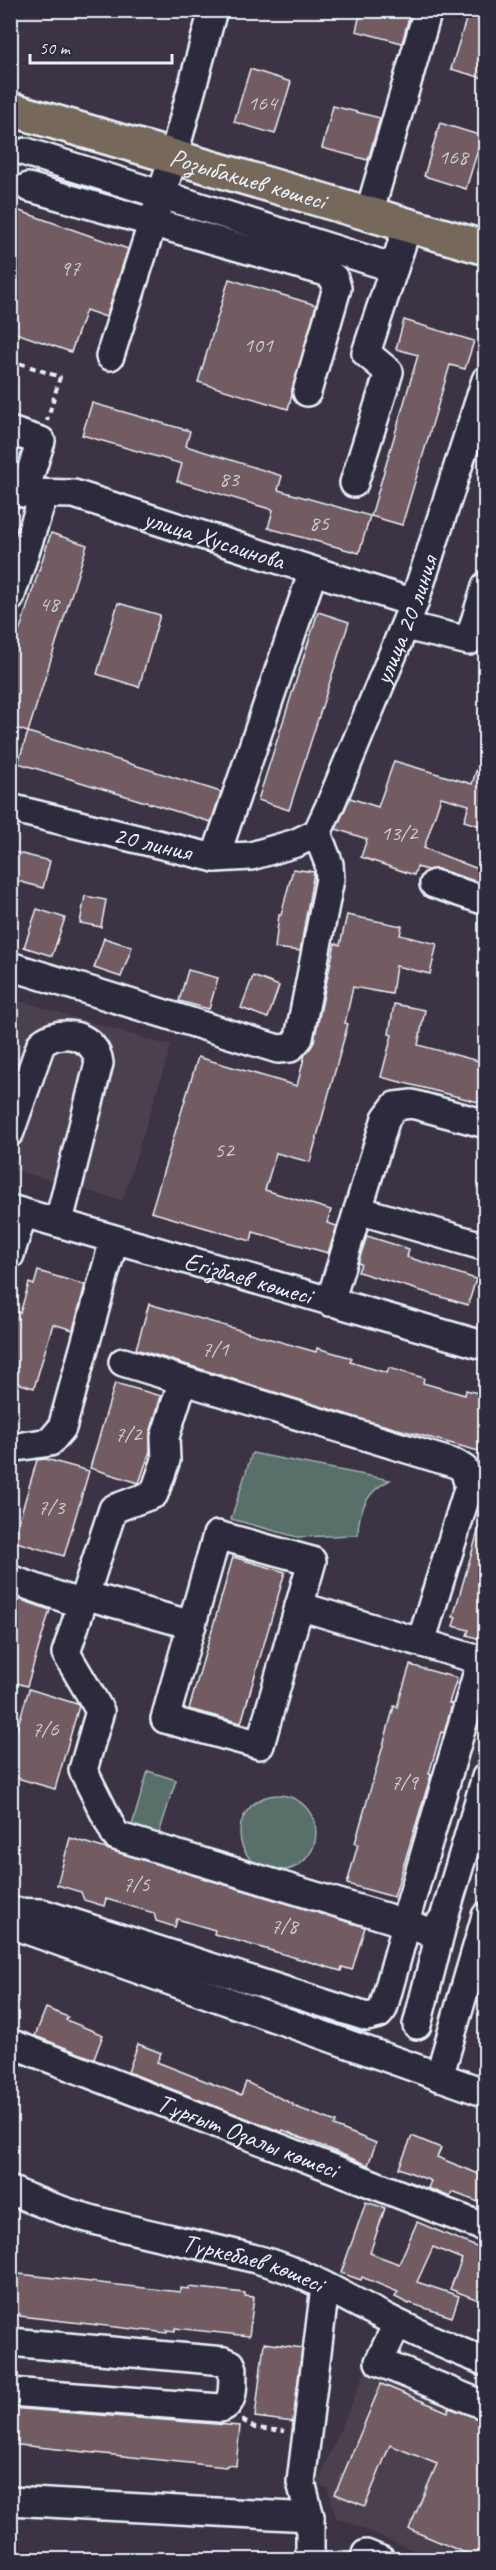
<svg xmlns="http://www.w3.org/2000/svg" width="496" height="2570" font-family="Caveat,sans-serif">
<style>
.built{fill:#4c404d}
.green{fill:#596f69;stroke:#a0b0b0;stroke-width:1.5}
.building{fill:#725b62;stroke:#e8f1f8;stroke-width:1.5}
.lines{fill:none;stroke-linecap:round;stroke-linejoin:round}
.minor-casing{stroke:#e8f1f8;stroke-width:32}
.major-casing{stroke:#e8f1f8;stroke-width:38}
.path{stroke:#e8f1f8;stroke-width:4;stroke-dasharray:6 4.5;stroke-linecap:butt}
.minor{stroke:#2f2a3d;stroke-width:27}
.major{stroke:#76695c;stroke-width:33}
.labels{text-anchor:middle;stroke-width:5;stroke-linejoin:round;paint-order:stroke}
.number-label{font-size:22px;fill:#caccd2}
.street-label{font-size:26px;fill:#e8f1f8;stroke:#2f2a3d}
</style>
<rect width="100%" height="100%" fill="#3c3444"/>
<filter id="ink" filterUnits="userSpaceOnUse"><feTurbulence type="fractalNoise" baseFrequency=".0167" numOctaves="2"/><feDisplacementMap in="SourceGraphic" scale="12" xChannelSelector="R" yChannelSelector="G"/><feConvolveMatrix kernelMatrix="1 2 1 2 8 2 1 2 1" color-interpolation-filters="sRGB"/></filter>
<g filter="url(#ink)">
<g class="built">
<path d="M10 998 171 1046 122 1201 11 1169Z"/>
<path d="M378 2342 485 2388V2559H433L336 2517 328 2489 317 2484Z"/>
</g>
<g class="green">
<path d="M252 1453 390 1480C367 1491 358 1510 358 1535L297 1537 231 1519Z"/>
<path d="M148 1771 176 1780 157 1840 130 1832Z"/>
<circle cx="278" cy="1833" r="38"/>
</g>
<g class="building">
<path d="M361 10H411L402 43 356 31Z"/>
<path d="M467 16 486 21V79L451 69Z"/>
<path d="M250 69 291 82 275 134 234 122Z"/>
<path d="M333 106 380 118 368 160 322 148Z"/>
<path d="M440 123 482 136 466 189 424 176Z"/>
<path d="M14 209 128 249 106 317 86 310 71 352 10 331V300L16 285 10 283V219Z"/>
<path d="M229 279 316 305 288 409 198 382Z"/>
<path d="M404 320 474 341 465 369 450 365 402 525 371 516 418 355 396 349Z"/>
<path d="M92 403 190 431 186 446 282 476 278 490 370 516 359 553 268 528 273 510 177 481 182 464 82 435Z"/>
<path d="M51 533 87 545 28 732 10 726V660Z"/>
<path d="M118 603 160 615 139 687 97 674Z"/>
<path d="M318 612 349 622 289 810 258 800Z"/>
<path d="M28 732 221 792 211 822 18 763Z"/>
<path d="M482 752H486V828L464 821 469 805 441 797 424 848 486 872 484 884 438 869 427 870 417 867 414 875 361 857 367 839 336 829 350 798 378 807 394 761 472 784Z"/>
<path d="M10 851 50 861 43 888 10 879Z"/>
<path d="M293 869 314 872 300 951 275 948 279 915H281Z"/>
<path d="M85 896 106 900 101 927 80 923Z"/>
<path d="M37 909 65 918 52 956 24 947Z"/>
<path d="M347 915 402 926 400 935 437 944 430 974 396 966 392 994 353 987 345 1023 348 1024 310 1162 276 1153 265 1190 331 1210 327 1223 337 1226 328 1253 253 1232 251 1241 151 1212 198 1057 297 1086 305 1054 314 1041 335 943 340 945Z"/>
<path d="M104 938 132 947 121 977 94 968Z"/>
<path d="M188 970 218 978 209 1009 179 1001Z"/>
<path d="M253 976 279 986 268 1018 241 1008Z"/>
<path d="M394 1004 425 1010 418 1045 486 1063V1104L381 1077 392 1035 389 1034Z"/>
<path d="M367 1236 409 1249 407 1257 476 1279 468 1305 358 1272 361 1264 358 1263Z"/>
<path d="M38 1271 85 1285 73 1330 53 1324 34 1388 10 1381V1310L20 1313 29 1283 34 1285Z"/>
<path d="M149 1304 316 1352 317 1348 352 1358 350 1362 387 1373 389 1368 424 1378 423 1383 465 1395 466 1390 486 1395V1453L365 1420 136 1349Z"/>
<path d="M115 1383 161 1396 150 1433V1451L139 1483 90 1468Z"/>
<path d="M46 1459 89 1471 64 1556 13 1541 37 1460Z"/>
<path d="M481 1521H486V1641L467 1635 469 1630 453 1626 456 1617H453Z"/>
<path d="M233 1557 285 1572 241 1723 189 1709Z"/>
<path d="M10 1596 50 1610 27 1686 10 1681Z"/>
<path d="M410 1665 457 1678 449 1703 452 1704 444 1733 441 1732 429 1774 431 1775 394 1897 347 1884 358 1844 355 1843 388 1728 394 1706 397 1707Z"/>
<path d="M29 1689 77 1704 79 1706 55 1789 10 1776V1751Z"/>
<path d="M70 1838 365 1927 352 1970 342 1967 341 1971 214 1934 215 1930 177 1919 175 1927 156 1921 154 1913 106 1899 104 1906 84 1900 81 1892 57 1885Z"/>
<path d="M46 2008 68 2017 66 2020 103 2035 94 2059 35 2036Z"/>
<path d="M138 2044 161 2053 157 2062 241 2095 246 2082 293 2104V2106L336 2122 334 2126 376 2143 368 2165 283 2130 282 2132 128 2072Z"/>
<path d="M412 2136 441 2148 437 2157 486 2177V2205L452 2192 450 2197 428 2188 431 2181 399 2168Z"/>
<path d="M366 2202 385 2208 370 2253 399 2264 417 2222 486 2251V2303L450 2289 462 2259 433 2247 417 2282 459 2296 452 2317 410 2303 409 2304 395 2297 398 2292 362 2277 361 2280 341 2273Z"/>
<path d="M10 2273 180 2292V2288L189 2289V2287L245 2293V2296L254 2297 249 2336 175 2328V2331L167 2330V2333L20 2316V2314L12 2313 14 2299H10Z"/>
<path d="M264 2343 302 2348 293 2422 255 2417Z"/>
<path d="M381 2384 448 2412 449 2408 486 2421V2559H479L409 2529 437 2464 390 2445 365 2506 335 2494Z"/>
<path d="M10 2408 240 2426 236 2466 227 2465 226 2467 10 2444Z"/>
</g>
<g class="lines">
<defs>
<g id="minor">
<path d="M26 152 394 268"/>
<path d="M28 187 326 272 334 278 337 288 307 392"/>
<path d="M369 214 428 10"/>
<path d="M110 356 173 158 213 10"/>
<path d="M10 431 41 441 24 493"/>
<path d="M354 483 389 372 366 353 408 225"/>
<path id="s1" d="M10 489 24 493 74 494 414 603"/>
<path d="M10 598 44 494"/>
<path d="M405 626 469 641 486 586"/>
<path id="s2" d="M10 808 215 858 251 856 296 843 317 833 331 803 414 603 486 380"/>
<path d="M215 858 313 571"/>
<path d="M434 884 486 901"/>
<path d="M10 966 278 1049 290 1048 299 1038 330 879 329 864 317 833"/>
<path d="M10 1132 41 1044C62 1026 96 1036 99 1063L59 1221"/>
<path id="s3" d="M10 1209 486 1346"/>
<path d="M358 1210 479 1245 486 1244"/>
<path d="M10 1255 23 1213"/>
<path d="M330 1302 386 1118 395 1106 412 1104 486 1124"/>
<path d="M123 1362 456 1464 464 1469 469 1486 421 1642"/>
<path d="M10 1448 50 1442 62 1428 114 1240"/>
<path d="M217 1535 312 1561 260 1745 165 1719Z"/>
<path d="M10 1579 81 1604"/>
<path d="M84 1595 192 1625"/>
<path d="M299 1606 486 1662"/>
<path d="M10 1912 42 1913 367 2017 379 2014 383 2009 404 1933 403 1927 395 1920 116 1836 83 1770 100 1711 66 1653 113 1509 154 1494 166 1460 165 1437 183 1380"/>
<path d="M444 1918 436 1928 426 1931 409 1924 407 1915 481 1661"/>
<path d="M10 1924 486 2093"/>
<path d="M417 2025 444 1918 486 1777"/>
<path id="s4" d="M10 2043 486 2228"/>
<path d="M439 2077 486 1916"/>
<path id="s5" d="M10 2190C92 2228 184 2238 270 2263 304 2273 337 2293 369 2309 407 2329 445 2346 486 2362"/>
<path d="M397 2324 379 2362 486 2406"/>
<path d="M10 2342 224 2361 231 2364 233 2369C232 2382 236 2404 220 2408L10 2392"/>
<path d="M10 2501 310 2517"/>
<path d="M366 2554 381 2560"/>
<path d="M310 2560V2517L301 2482 325 2287"/>
</g>
<g id="major">
<path id="s6" d="M10 109 486 248"/>
</g>
</defs>
<use href="#minor" class="minor-casing"/>
<use href="#major" class="major-casing"/>
<g class="path">
<path d="M10 360 60 377 47 421"/>
<path d="M242 2420 255 2428 285 2431"/>
</g>
<use href="#minor" class="minor"/>
<use href="#major" class="major"/>
</g>
</g>
<g class="labels">
<g class="number-label">
<text x="262" y="110">164</text>
<text x="453" y="164">168</text>
<text x="70" y="275">97</text>
<text x="258" y="352">101</text>
<text x="229" y="486">83</text>
<text x="319" y="530">85</text>
<text x="49" y="611">48</text>
<text x="399" y="840">13/2</text>
<text x="224" y="1157">52</text>
<text x="215" y="1356">7/1</text>
<text x="128" y="1441">7/2</text>
<text x="51" y="1514">7/3</text>
<text x="45" y="1736">7/6</text>
<text x="404" y="1789">7/9</text>
<text x="136" y="1891">7/5</text>
<text x="284" y="1933">7/8</text>
</g>
<g class="street-label">
<text dy="9" stroke="none"><textPath href="#s6" startOffset="248">Розыбакиев көшесі</textPath></text>
<text dy="9" stroke="none"><textPath href="#s1" startOffset="212">улица Хусаинова</textPath></text>
<text dy="9" stroke="none"><textPath href="#s2" startOffset="548">улица 20 линия</textPath></text>
<text dy="9" stroke="none"><textPath href="#s2" startOffset="147">20 линия</textPath></text>
<text dy="9" stroke="none"><textPath href="#s3" startOffset="248">Егізбаев көшесі</textPath></text>
<text dy="9" stroke="none"><textPath href="#s4" startOffset="255">Тұрғыт Озалы көшесі</textPath></text>
<text dy="9" stroke="none"><textPath href="#s5" startOffset="254">Түркебаев көшесі</textPath></text>
</g>
</g>
<rect width="496" height="2570" fill="none" stroke="#2f2a3d" stroke-width="36"/>
<rect x="18" y="18" width="460" height="2534" fill="none" stroke="#e8f1f8" stroke-width="2" filter="url(#ink)"/>
<path d="M30 54v9h142v-9" fill="none" stroke="#e8f1f8" stroke-width="3"/>
<text x="39" y="54" font-size="18" fill="#e8f1f8" stroke="#2f2a3d" stroke-width="4.5" paint-order="stroke">50 m</text>
</svg>
